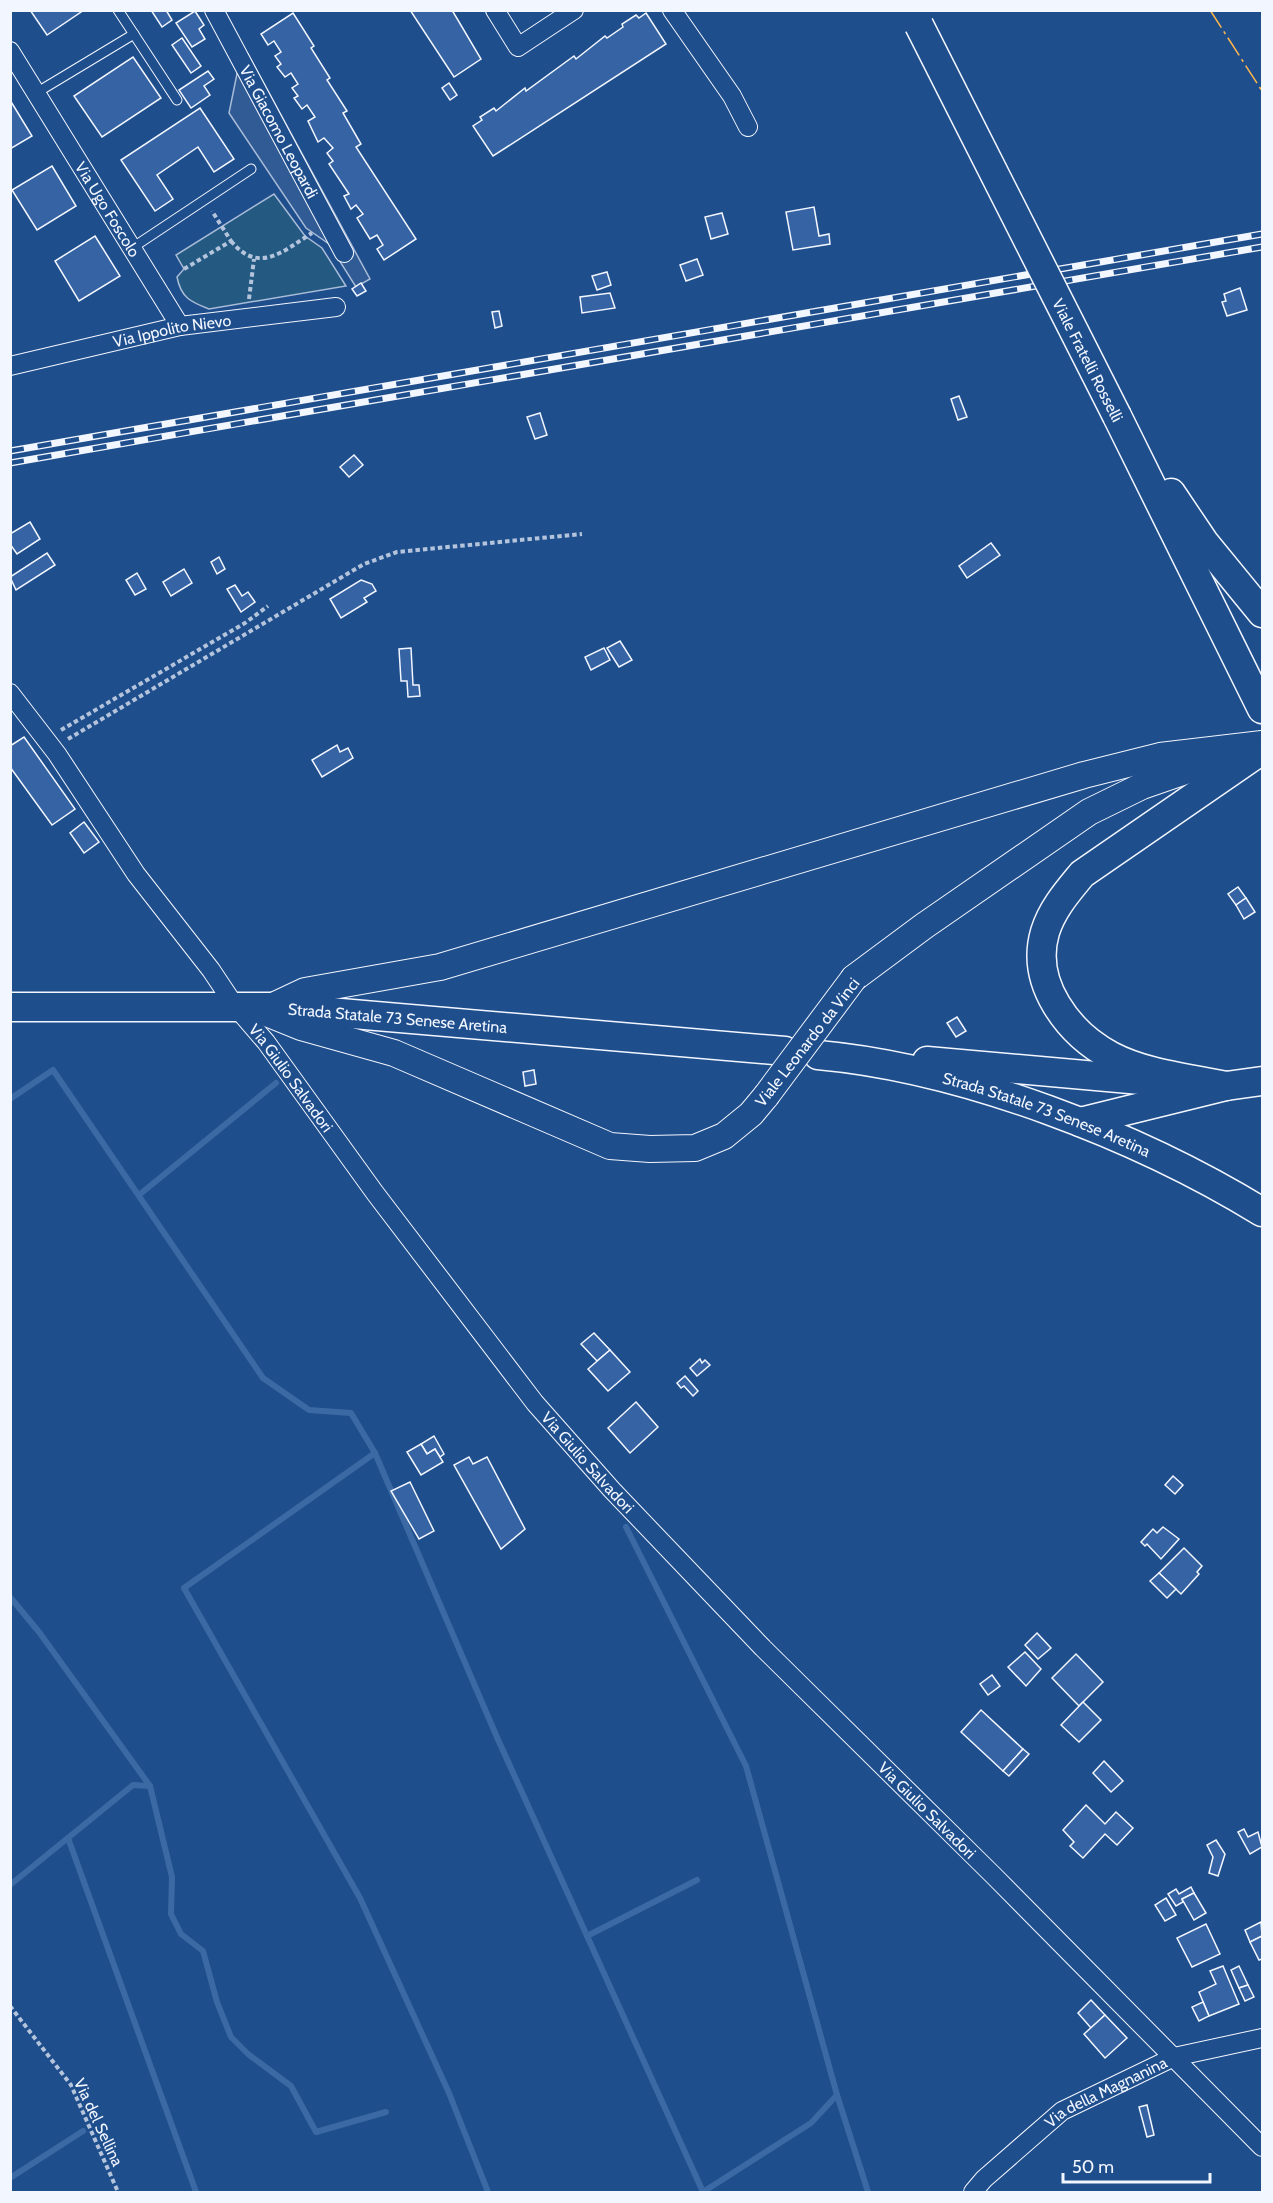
<svg xmlns="http://www.w3.org/2000/svg" width="1273" height="2203" font-family="Cabin,sans-serif">
<style>
.green{fill:#245a82;stroke:#a8bbd7;stroke-width:1.5}
.parking{fill:#305b95;stroke:#a8bbd7;stroke-width:1.5}
.lines{fill:none;stroke-linecap:round;stroke-linejoin:round}
.stream{stroke:#3b69a3;stroke-width:6}
.building{fill:#3563a3;stroke:#f2f6ff;stroke-width:1.5}
.lane-casing{stroke:#f2f6ff;stroke-width:11}
.street-casing{stroke:#f2f6ff;stroke-width:20}
.secondary-casing{stroke:#f2f6ff;stroke-width:28}
.primary-casing{stroke:#f2f6ff;stroke-width:31}
.path{stroke:#b3c4dc;stroke-width:4;stroke-dasharray:4.5 3;stroke-linecap:butt}
.lane{stroke:#1f4e8c;stroke-width:9}
.street{stroke:#1f4e8c;stroke-width:18}
.secondary{stroke:#1f4e8c;stroke-width:26}
.primary{stroke:#1f4e8c;stroke-width:28}
.rail-casing{stroke:#f2f6ff;stroke-width:7}
.rail{stroke:#1f4e8c;stroke-width:4.5;stroke-dasharray:14;stroke-linecap:butt}
.secondary-bridge-casing{stroke:#f2f6ff;stroke-width:28;stroke-linecap:butt}
.primary-bridge-casing{stroke:#f2f6ff;stroke-width:31;stroke-linecap:butt}
.secondary-bridge{stroke:#1f4e8c;stroke-width:26}
.primary-bridge{stroke:#1f4e8c;stroke-width:28}
.power{stroke:#ffb74d;stroke-width:1.5;stroke-dasharray:21 4.5 3 4.5;stroke-linecap:butt}
.labels{text-anchor:middle;stroke-width:4.5;stroke-linejoin:round;paint-order:stroke}
.street-label{font-size:16px;fill:#f2f6ff;stroke:#1f4e8c}
</style>
<rect width="100%" height="100%" fill="#1f4e8c"/>
<path class="green" d="M274 194 305 236 322 248 346 286 209 309C191 302 181 298 177 277L184 269 176 255Z"/>
<path class="parking" d="M248 54 370 279 356 287 329 244 306 228 229 113 240 59Z"/>
<g class="lines">
<g class="stream">
<path d="M10 1099 53 1070 263 1378 309 1410 351 1413 375 1453 496 1735 703 2192"/>
<path d="M139 1195 276 1083"/>
<path d="M375 1453 184 1588 360 1898 449 2093 488 2192"/>
<path d="M626 1527 746 1766 837 2095 868 2192"/>
<path d="M10 1597 39 1632 150 1786 172 1877 171 1914 181 1934 203 1951 217 2002 231 2037 248 2054 291 2086 316 2132 386 2112"/>
<path d="M68 1838 196 2192"/>
<path d="M10 1885 133 1785 150 1786"/>
<path d="M587 1936 697 1880"/>
<path d="M10 2178 83 2131"/>
<path d="M703 2192 811 2123 837 2095"/>
</g>
</g>
<g class="building">
<path d="M30 10H84L47 35Z"/>
<path d="M151 10H166L172 20 162 27Z"/>
<path d="M410 10H452L481 59 454 77Z"/>
<path d="M195 11 204 25 199 29 205 39 192 47 176 23Z"/>
<path d="M293 13 314 46 311 48 330 78 327 80 347 111 343 113 361 144 356 147 416 239 384 260 377 249 383 245 377 235 370 239 357 218 363 214 356 205 351 209 344 196 349 194 329 164 333 161 327 153 333 148 324 138 318 142 308 121 315 117 307 105 302 109 294 98 298 96 292 88 298 84 291 73 285 77 277 67 281 64 275 56 281 52 274 41 268 45 261 34Z"/>
<path d="M646 13 666 44 493 156 473 126 482 120 480 117 494 108 496 111 525 88 526 91 574 56 576 59 605 36 607 38 623 27 622 24 636 15 639 18Z"/>
<path d="M182 38 201 66 191 73 172 45Z"/>
<path d="M133 57 161 98 102 137 74 96Z"/>
<path d="M208 71 214 79 204 86 210 95 191 108 179 90Z"/>
<path d="M449 83 457 95 450 100 442 88Z"/>
<path d="M10 100 32 136 10 149Z"/>
<path d="M200 108 234 159 214 172 198 147 157 175 173 199 155 211 121 160Z"/>
<path d="M52 166 76 206 37 230 12 190Z"/>
<path d="M814 207 819 236 829 234 830 244 793 250 786 212Z"/>
<path d="M722 213 728 234 711 239 705 217Z"/>
<path d="M95 236 120 276 79 301 55 261Z"/>
<path d="M697 259 703 275 686 281 680 265Z"/>
<path d="M607 272 611 285 597 290 592 276Z"/>
<path d="M361 283 366 291 357 296 352 289Z"/>
<path d="M1240 288 1247 310 1227 316 1222 302 1226 301 1224 294Z"/>
<path d="M610 293 615 308 582 313 580 297Z"/>
<path d="M499 311 502 326 495 328 492 312Z"/>
<path d="M959 396 967 417 958 420 951 399Z"/>
<path d="M540 413 547 435 535 439 527 417Z"/>
<path d="M354 455 363 465 349 477 340 467Z"/>
<path d="M30 522 40 539 17 554 10 544V534Z"/>
<path d="M991 543 1000 555 967 578 959 566Z"/>
<path d="M47 553 55 565 16 590 10 577Z"/>
<path d="M219 557 225 569 217 574 211 562Z"/>
<path d="M184 569 192 583 171 596 163 582Z"/>
<path d="M137 573 146 589 135 595 126 580Z"/>
<path d="M361 580 372 584 376 591 364 598 367 602 341 618 330 599Z"/>
<path d="M235 585 242 596 248 592 255 602 241 612 227 589Z"/>
<path d="M620 641 632 660 619 667 607 648Z"/>
<path d="M411 648 413 685H419L420 696 408 697 407 681H401L399 649Z"/>
<path d="M604 648 610 660 591 670 585 657Z"/>
<path d="M24 737 75 809 52 825 10 767V746Z"/>
<path d="M337 745 340 752 348 748 353 758 322 777 312 760Z"/>
<path d="M84 822 99 842 84 853 70 833Z"/>
<path d="M1238 887 1246 898 1236 905 1228 894Z"/>
<path d="M1246 898 1255 912 1244 919 1236 905Z"/>
<path d="M957 1017 966 1031 956 1037 947 1023Z"/>
<path d="M534 1070 536 1084 525 1086 523 1072Z"/>
<path d="M594 1333 610 1350 597 1361 581 1344Z"/>
<path d="M610 1350 630 1372 608 1391 588 1369Z"/>
<path d="M700 1359 702 1363 705 1360 710 1365 697 1376 690 1368Z"/>
<path d="M685 1376 698 1391 693 1396 684 1386 681 1388 677 1383Z"/>
<path d="M636 1402 658 1427 630 1453 608 1428Z"/>
<path d="M434 1436 444 1454 440 1457 435 1449 427 1454 421 1444Z"/>
<path d="M421 1444 427 1454 435 1449 443 1462 421 1475 407 1452Z"/>
<path d="M469 1457 473 1464 487 1457 525 1529 501 1549 454 1465Z"/>
<path d="M1173 1476 1183 1485 1175 1494 1165 1485Z"/>
<path d="M410 1482 434 1531 419 1539 391 1491Z"/>
<path d="M1163 1527 1179 1539 1161 1559 1147 1544 1145 1546 1141 1542 1153 1529 1157 1533Z"/>
<path d="M1184 1548 1202 1566 1197 1572 1199 1574 1181 1594 1159 1573Z"/>
<path d="M1159 1573 1176 1589 1167 1598 1150 1581Z"/>
<path d="M1037 1633 1051 1648 1038 1659 1025 1645Z"/>
<path d="M1025 1652 1041 1669 1026 1686 1008 1667Z"/>
<path d="M1076 1654 1103 1682 1079 1706 1052 1678Z"/>
<path d="M992 1675 1000 1686 988 1695 980 1684Z"/>
<path d="M1083 1702 1101 1720 1079 1742 1061 1725Z"/>
<path d="M981 1710 1023 1749 1003 1771 961 1732Z"/>
<path d="M1023 1749 1029 1754 1009 1776 1003 1771Z"/>
<path d="M1104 1761 1123 1781 1111 1792 1093 1773Z"/>
<path d="M1086 1805 1105 1824 1116 1812 1133 1828 1117 1845 1105 1834 1083 1858 1070 1846 1074 1842 1063 1830Z"/>
<path d="M1244 1829 1248 1837 1258 1832 1262 1847 1250 1854 1238 1832Z"/>
<path d="M1216 1840 1225 1854 1218 1876 1209 1873 1213 1857 1207 1845Z"/>
<path d="M1191 1887 1194 1893 1182 1899 1183 1902 1176 1906 1168 1894 1176 1889 1179 1894Z"/>
<path d="M1194 1893 1206 1913 1194 1920 1182 1899Z"/>
<path d="M1166 1898 1176 1915 1165 1921 1155 1905Z"/>
<path d="M1261 1922 1262 1936 1250 1942 1245 1930Z"/>
<path d="M1206 1924 1220 1954 1192 1967 1177 1938Z"/>
<path d="M1262 1936V1959L1259 1960 1250 1942Z"/>
<path d="M1223 1966 1239 2004 1209 2016 1199 1992 1216 1984 1210 1971Z"/>
<path d="M1239 1966 1248 1985 1239 1988 1231 1970Z"/>
<path d="M1248 1985 1254 1997 1245 2001 1239 1988Z"/>
<path d="M1091 2000 1105 2015 1091 2028 1078 2013Z"/>
<path d="M1203 2002 1209 2016 1199 2021 1192 2007Z"/>
<path d="M1105 2015 1127 2038 1105 2058 1084 2034Z"/>
<path d="M1147 2105 1154 2135 1147 2137 1139 2107Z"/>
</g>
<g class="lines">
<defs>
<g id="lane">
<path d="M118 10 177 100"/>
<path d="M36 93 134 34"/>
<path d="M132 248 251 169"/>
</g>
<g id="street">
<path id="s1" d="M214 10 344 253"/>
<path d="M495 10 518 47 574 10"/>
<path d="M672 10 732 96 748 127"/>
<path id="s2" d="M10 51 180 326"/>
<path id="s3" d="M10 366 180 326 336 307"/>
<path id="s4" d="M10 693 57 754 136 874 211 970 235 1006 266 1042 375 1193 535 1403 612 1490 763 1648 994 1876 1262 2147"/>
<path id="s5" d="M973 2192 984 2179 1062 2111 1174 2057 1262 2038"/>
</g>
<g id="secondary">
<path d="M854 978 924 926 1089 812 1142 786 1197 767 1217 754"/>
<path d="M271 1007 305 991 440 967 1084 775 1160 756 1262 744"/>
<path d="M259 1010 301 1027 394 1053 610 1146 650 1149 695 1148 724 1136 751 1114 766 1096"/>
</g>
<g id="primary">
<path d="M1117 416 1262 709"/>
<path d="M1171 493 1204 542 1262 613"/>
<path id="s6" d="M10 1007H271L785 1051"/>
<path id="s7" d="M818 1055C963 1068 1138 1136 1262 1212"/>
<path d="M927 1061 1152 1081"/>
<path d="M1226 1086C1189 1078 1145 1074 1111 1056 1068 1033 1030 983 1045 932 1052 909 1068 891 1082 874L1262 750"/>
<path d="M1080 1122 1226 1086 1262 1081"/>
</g>
</defs>
<use href="#lane" class="lane-casing"/>
<use href="#street" class="street-casing"/>
<use href="#secondary" class="secondary-casing"/>
<use href="#primary" class="primary-casing"/>
<g class="path">
<path d="M231 241C259 275 283 251 312 233"/>
<path d="M184 269 231 241 212 211"/>
<path d="M249 299 254 259"/>
<path d="M61 730 245 623 268 606"/>
<path d="M68 739 364 564 397 552 582 534"/>
<path d="M10 2006 71 2085 118 2192"/>
</g>
<use href="#lane" class="lane"/>
<use href="#street" class="street"/>
<use href="#secondary" class="secondary"/>
<use href="#primary" class="primary"/>
<defs>
<g id="rail">
<path d="M10 451 1262 234"/>
<path d="M10 463 1262 247"/>
</g>
</defs>
<use href="#rail" class="rail-casing"/>
<use href="#rail" class="rail"/>
<defs>
<path id="secondary-bridge" d="M766 1096 854 978"/>
<path id="primary-bridge" d="M919 25 1117 416"/>
</defs>
<use href="#secondary-bridge" class="secondary-bridge-casing"/>
<use href="#primary-bridge" class="primary-bridge-casing"/>
<use href="#secondary-bridge" class="secondary-bridge"/>
<use href="#primary-bridge" class="primary-bridge"/>
<path class="power" d="M1210 10 1262 91"/>
</g>
<g class="labels">
<g class="street-label">
<text dy="6" stroke="none"><textPath href="#s1" startOffset="138">Via Giacomo Leopardi</textPath></text>
<text dy="6" stroke="none"><textPath href="#s2" startOffset="186">Via Ugo Foscolo</textPath></text>
<text dy="6" stroke="none"><textPath href="#s3" startOffset="166">Via Ippolito Nievo</textPath></text>
<text transform="translate(1088 360) rotate(63)" y="6">Viale Fratelli Rosselli</text>
<text dy="6" stroke="none"><textPath href="#s6" startOffset="388">Strada Statale 73 Senese Aretina</textPath></text>
<text transform="translate(807 1042) rotate(-52)" y="6">Viale Leonardo da Vinci</text>
<text dy="6" stroke="none"><textPath href="#s4" startOffset="477">Via Giulio Salvadori</textPath></text>
<text dy="6" stroke="none"><textPath href="#s7" startOffset="237">Strada Statale 73 Senese Aretina</textPath></text>
<text dy="6" stroke="none"><textPath href="#s4" startOffset="963">Via Giulio Salvadori</textPath></text>
<text dy="6" stroke="none"><textPath href="#s4" startOffset="1449">Via Giulio Salvadori</textPath></text>
<text dy="6" stroke="none"><textPath href="#s5" startOffset="168">Via della Magnanina</textPath></text>
<text transform="translate(99 2122) rotate(65)" y="6">Via del Sellina</text>
</g>
</g>
<rect width="1273" height="2203" fill="none" stroke="#f2f6ff" stroke-width="24"/>
<path d="M1063 2173v9h147v-9" fill="none" stroke="#f2f6ff" stroke-width="3"/>
<text x="1072" y="2173" font-size="18" fill="#f2f6ff" stroke="#1f4e8c" stroke-width="4.5" paint-order="stroke">50 m</text>
</svg>
